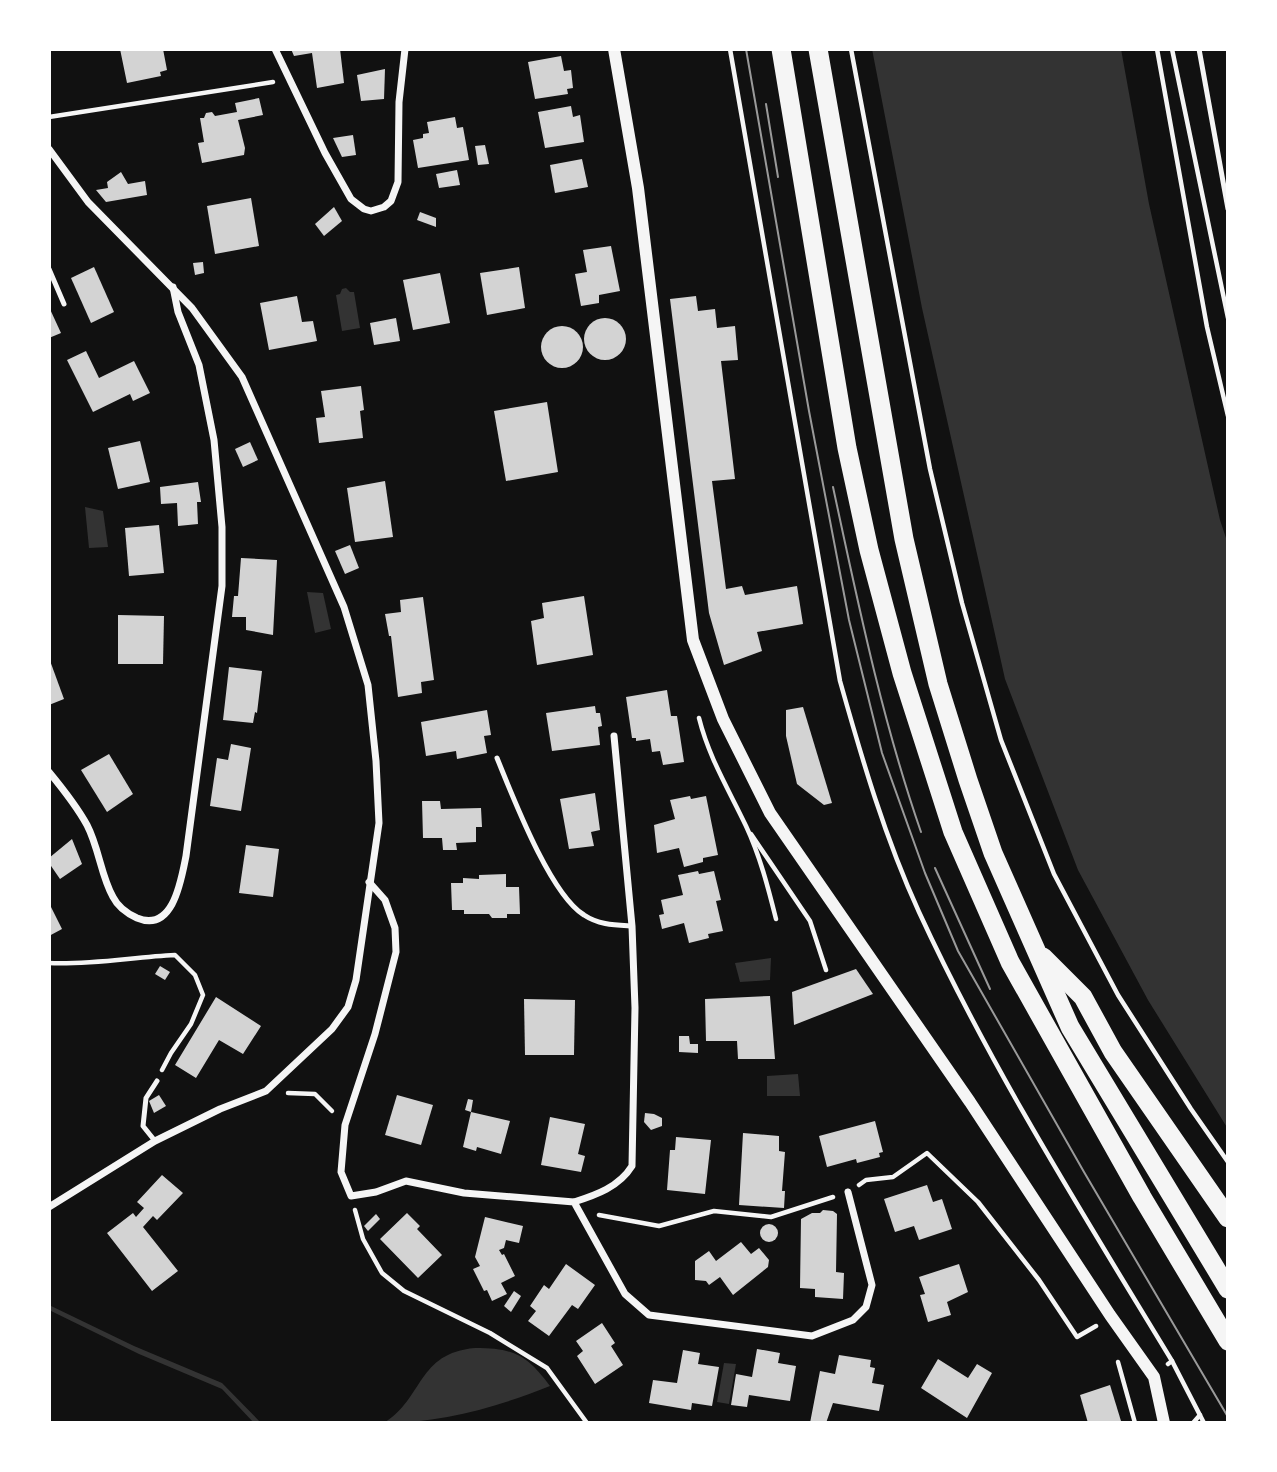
<svg xmlns="http://www.w3.org/2000/svg" width="1277" height="1472" font-family="Karla,sans-serif">
<style>
.water{fill:#333}
.building{fill:#d3d3d3}
.lines{fill:none;stroke-linecap:round;stroke-linejoin:round}
.path{stroke:#f5f5f5;stroke-width:4.5}
.service{stroke:#f5f5f5;stroke-width:5}
.minor{stroke:#f5f5f5;stroke-width:7}
.tertiary{stroke:#f5f5f5;stroke-width:12}
.trunk{stroke:#f5f5f5;stroke-width:19}
.tram{stroke:#9a9a9a;stroke-width:2}
</style>
<rect width="100%" height="100%" fill="#111"/>
<g class="water">
<path d="M872 49H1121L1149 204 1220 520 1228 544V1129L1148 1000 1078 870 1005 679 922 308Z"/>
<path d="M342 289 346 288 350 292H354L360 328 342 331 336 295 340 294Z"/>
<path d="M85 507 103 511 108 547 89 548Z"/>
<path d="M307 592 323 593 331 629 315 633Z"/>
<path d="M771 958 770 980 740 982 735 963Z"/>
<path d="M798 1074 800 1096H767V1076Z"/>
<path d="M49 1305 134 1346 222 1383 261 1423H254L222 1389 139 1354 49 1310Z"/>
<path d="M475 1348C514 1348 527 1355 550 1386 498 1407 440 1423 384 1423 424 1398 417 1353 475 1348Z"/>
<path d="M724 1363 736 1364 729 1404 717 1402Z"/>
</g>
<g class="building">
<path d="M120 49H163L167 70 160 72 161 76 127 83Z"/>
<path d="M291 49H340L344 83 317 88 312 53 294 56Z"/>
<path d="M561 56 564 71 571 70 573 88 567 89 568 94 535 99 528 62Z"/>
<path d="M385 69 384 99 361 101 357 75Z"/>
<path d="M259 98 263 115 238 120 245 148 244 155 202 163 198 143 204 142 200 118H204L206 113 212 112 215 116 237 112 235 103Z"/>
<path d="M571 106 573 117 580 115 584 142 545 148 538 112Z"/>
<path d="M455 117 457 128 463 127 469 160 418 168 413 140 423 138V134L429 133 427 122Z"/>
<path d="M353 135 356 155 342 157 333 138Z"/>
<path d="M485 145 489 164 478 165 475 146Z"/>
<path d="M582 159 588 187 555 193 550 165Z"/>
<path d="M457 170 460 185 439 188 436 174Z"/>
<path d="M121 172 128 184 145 181 147 195 106 202 96 190 108 188 107 182Z"/>
<path d="M251 198 259 246 215 254 207 206Z"/>
<path d="M334 207 342 221 324 236 315 224Z"/>
<path d="M420 212 436 218V227L417 220Z"/>
<path d="M611 246 620 291 599 295V303L581 306 575 274 587 272 583 250Z"/>
<path d="M203 262 204 273 195 275 193 263Z"/>
<path d="M94 267 114 312 91 323 71 278Z"/>
<path d="M519 267 525 308 487 315 480 273Z"/>
<path d="M440 273 450 323 413 330 403 280Z"/>
<path d="M297 296 302 322 313 321 317 341 269 350 260 303Z"/>
<path d="M696 296 698 311 715 309 717 328 735 326 738 360 721 361 735 479 712 481 726 589 742 586 745 595 797 586 803 624 757 632 762 651 724 665 709 613 670 299Z"/>
<path d="M49 307 61 333 49 338Z"/>
<path d="M396 318 400 341 374 345 370 323Z"/>
<circle cx="605" cy="339" r="21"/>
<circle cx="562" cy="347" r="21"/>
<path d="M86 351 99 378 134 361 150 393 133 401 130 394 93 412 67 360Z"/>
<path d="M361 386 364 410 360 411 363 438 319 443 316 418 325 417 321 391Z"/>
<path d="M547 402 558 472 506 481 494 411Z"/>
<path d="M140 441 150 482 118 489 108 448Z"/>
<path d="M250 442 258 460 243 467 235 449Z"/>
<path d="M385 481 393 537 355 542 347 488Z"/>
<path d="M198 482 201 502H197L198 524 178 526 177 503 161 504 160 487Z"/>
<path d="M159 525 164 573 129 576 125 528Z"/>
<path d="M350 545 359 568 345 574 335 551Z"/>
<path d="M241 558 277 560 273 635 246 630V617H232L234 596H238Z"/>
<path d="M584 596 593 655 537 665 531 621 544 618 542 603Z"/>
<path d="M423 597 434 680 421 682 422 693 398 697 391 636H389L385 614 401 612 400 600Z"/>
<path d="M118 615 164 616 163 664H118Z"/>
<path d="M49 658 64 699 49 705Z"/>
<path d="M229 667 262 671 257 713 255 712 253 723 223 720Z"/>
<path d="M667 690 671 716H677L684 762 663 765 660 751 652 752 650 739 636 741V738H632L626 697Z"/>
<path d="M595 706 596 713H600L602 726 598 727 600 745 552 751 546 713Z"/>
<path d="M803 707 832 803 824 805 797 784 786 736V710Z"/>
<path d="M487 710 491 735 484 736 487 753 457 759 456 751 426 756 421 722Z"/>
<path d="M231 744 251 748 241 811 210 806 217 758 228 760Z"/>
<path d="M109 754 133 794 107 812 81 770Z"/>
<path d="M595 793 600 830 591 832 594 846 569 849 560 799Z"/>
<path d="M690 796 691 799 706 796 718 855 703 858V862L684 867 679 848 657 853 654 825 675 819 670 800Z"/>
<path d="M422 801H440L441 809 481 808 482 827H476V842L456 843 457 850H443L442 838H423Z"/>
<path d="M72 839 82 864 60 879 49 863V858Z"/>
<path d="M246 845 279 849 273 897 239 893Z"/>
<path d="M698 871 699 874 714 871 721 900 716 901 723 931 708 934 709 938 689 943 684 923 662 929 659 915 664 914 661 900 683 895 678 875Z"/>
<path d="M506 874V887H519L520 914H507V918H492L489 914H464V910H452L451 883H463V878L479 879V875Z"/>
<path d="M49 903 62 929 49 936Z"/>
<path d="M160 966 170 972 165 980 155 974Z"/>
<path d="M856 969 873 994 794 1025 792 992Z"/>
<path d="M770 996 775 1059H738L737 1041H706L705 999Z"/>
<path d="M216 997 261 1026 243 1054 219 1040 196 1078 175 1065Z"/>
<path d="M524 999 575 1000 574 1055H525Z"/>
<path d="M679 1036H689L690 1044H698V1053L679 1052Z"/>
<path d="M159 1095 166 1106 154 1113 149 1101Z"/>
<path d="M397 1095 433 1105 421 1145 385 1135Z"/>
<path d="M468 1099 473 1100 471 1112 510 1121 501 1154 477 1147 476 1151 463 1147 471 1112 465 1110Z"/>
<path d="M645 1113 654 1114 662 1118V1126L651 1130 644 1122Z"/>
<path d="M550 1117 585 1124 578 1154 585 1156 581 1172 541 1165Z"/>
<path d="M875 1121 883 1152 879 1153 880 1157 857 1163 856 1159 827 1167 819 1136Z"/>
<path d="M743 1133 779 1136V1151L785 1152 782 1191H785L784 1208 739 1205Z"/>
<path d="M676 1137 711 1140 705 1194 667 1190 670 1150H675Z"/>
<path d="M162 1175 183 1193 157 1220 153 1216 143 1227 178 1271 152 1291 107 1233 133 1213 136 1217 144 1208 137 1202Z"/>
<path d="M927 1185 933 1202 942 1199 952 1229 919 1240 914 1226 895 1232 884 1199Z"/>
<path d="M823 1210 833 1211 837 1214 836 1272 844 1273 843 1299 815 1297V1289L800 1288 801 1219 812 1213H820Z"/>
<path d="M407 1213 420 1226 417 1229 442 1255 418 1278 380 1239Z"/>
<path d="M376 1214 380 1219 368 1231 364 1226Z"/>
<path d="M485 1217 523 1226 519 1243 506 1240 504 1248 499 1250 502 1255 504 1254 515 1276 501 1283 507 1294 492 1301 487 1290 484 1291 473 1269 480 1266 475 1257Z"/>
<circle cx="769" cy="1233" r="9"/>
<path d="M741 1242 751 1254 759 1248 769 1260 768 1267 733 1295 720 1277 709 1285 706 1281 695 1280V1261L709 1251 716 1261Z"/>
<path d="M566 1264 595 1285 578 1309 572 1305 549 1336 528 1321 536 1311 530 1306 544 1285 549 1289Z"/>
<path d="M959 1264 968 1292 947 1302 951 1315 928 1322 920 1295 925 1294 919 1277Z"/>
<path d="M514 1291 521 1296 511 1312 504 1306Z"/>
<path d="M602 1323 615 1343 611 1346 623 1365 595 1384 577 1356 583 1351 576 1341Z"/>
<path d="M757 1349 780 1353 778 1363 796 1366 790 1401 749 1395 747 1407 731 1405 736 1374 752 1377Z"/>
<path d="M683 1350 700 1353 698 1364 719 1367 712 1406 692 1403 691 1410 649 1403 653 1380 677 1383Z"/>
<path d="M839 1355 871 1360 870 1367 875 1368 872 1383 884 1385 879 1411 833 1403 826 1423H810L820 1371 835 1374Z"/>
<path d="M938 1359 968 1378 977 1364 992 1373 967 1418 921 1388Z"/>
<path d="M1110 1385 1121 1421 1088 1423 1080 1395Z"/>
</g>
<g class="lines">
<g class="path">
<path d="M730 49 840 681C862 759 885 838 919 912 991 1068 1083 1214 1172 1361L1168 1364"/>
<path d="M851 49 930 469 962 603 1001 740 1054 874 1118 995 1191 1109 1228 1162"/>
<path d="M1157 49 1207 327 1228 416"/>
<path d="M1172 49 1228 318"/>
<path d="M49 117 273 82"/>
<path d="M699 718C709 758 729 790 746 826 760 856 768 887 776 919"/>
<path d="M751 834 810 921 826 970"/>
<path d="M49 963C91 965 133 957 175 955L195 975 203 995 191 1024 171 1053 162 1070"/>
<path d="M288 1093 315 1094 332 1111"/>
<path d="M859 1185 866 1180 893 1177 927 1153 978 1202 1039 1280 1077 1337 1096 1326"/>
<path d="M355 1210 363 1239 382 1273 404 1291 490 1333 547 1368 587 1423"/>
<path d="M599 1215 659 1226 714 1211 771 1217 833 1197"/>
<path d="M1172 1361 1204 1423"/>
<path d="M1118 1362 1135 1423"/>
<path d="M1193 1423 1200 1415"/>
</g>
<g class="service">
<path d="M1199 49 1228 209"/>
<path d="M49 269 64 304"/>
<path d="M497 758C513 797 550 894 584 915 599 925 615 925 632 926"/>
<path d="M155 1141 143 1126 146 1098 157 1081"/>
</g>
<g class="minor">
<path d="M275 49 325 153 351 199 364 209 371 211 384 207 391 201 398 182 399 102 405 49"/>
<path d="M49 149 88 202 192 308 242 377 344 607 368 685 376 761 379 823 356 980 348 1007 332 1029 266 1091 220 1109 155 1141 49 1207"/>
<path d="M49 772C63 789 76 805 87 825 99 848 101 876 113 897 118 907 126 913 137 918 173 933 181 881 186 856L222 586V527L214 440 199 365 178 312 173 287"/>
<path d="M369 882 385 900 395 928 396 952 375 1034 345 1125 341 1172 351 1196 376 1192 406 1181 464 1193 574 1202 625 1294 649 1315 812 1336 853 1320 866 1307 872 1285 848 1192"/>
<path d="M574 1202C596 1195 619 1187 632 1166L635 1008 632 926 614 736"/>
</g>
<path class="tertiary" d="M614 49 638 188 693 640 723 719 770 813 970 1102 1110 1315 1154 1377 1164 1423"/>
<g class="trunk">
<path d="M781 49 847 448 869 550 902 673 953 832 1010 962 1142 1197 1228 1341"/>
<path d="M818 49 904 539 938 684 968 780 993 853 1070 1027 1228 1289"/>
<path d="M1043 957 1083 997 1113 1052 1228 1218"/>
</g>
<g class="tram">
<path d="M746 49 809 411 849 620 882 753 925 873 958 951 1084 1172 1228 1417"/>
<path d="M766 104 778 177"/>
<path d="M833 487C858 603 882 720 921 832"/>
<path d="M935 868 990 989"/>
</g>
</g>
<rect width="1277" height="1472" fill="none" stroke="#ffffff" stroke-width="102"/>
</svg>
